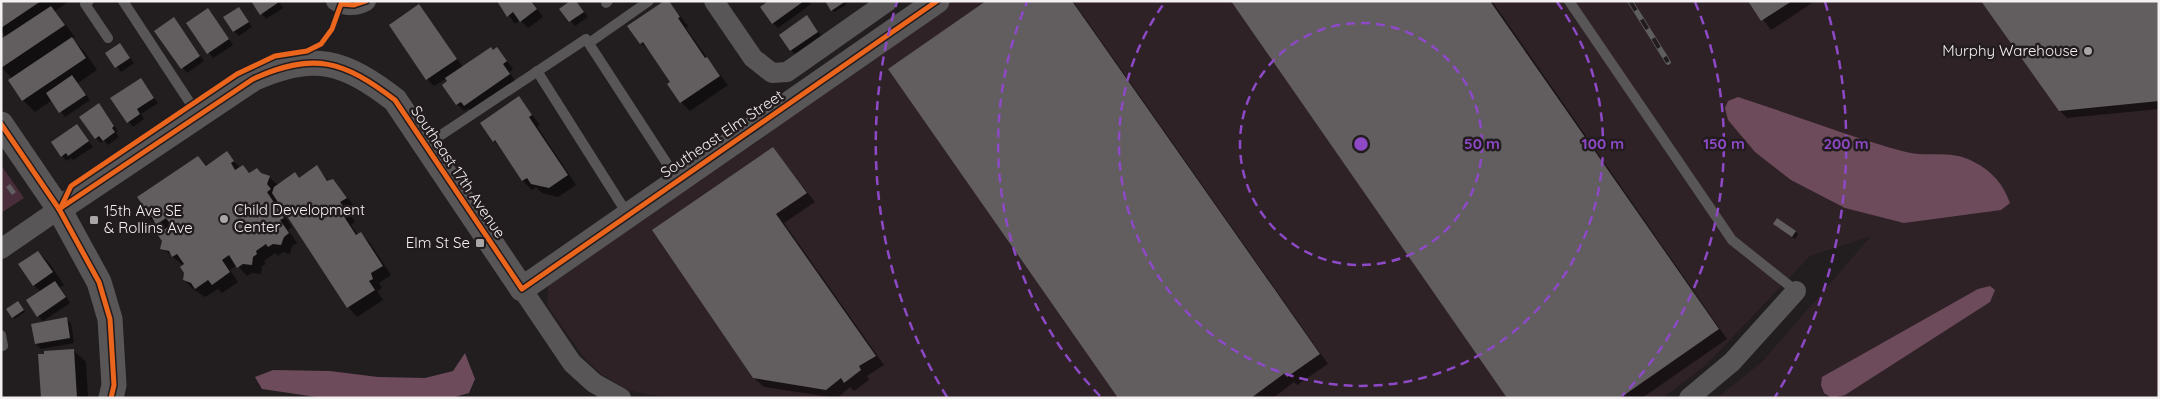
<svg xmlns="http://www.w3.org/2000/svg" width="2160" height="399" font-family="Quicksand,sans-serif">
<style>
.built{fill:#2e2227}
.green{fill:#492d3a}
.water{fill:#6e4b5b}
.shadow{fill:#0007}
.building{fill:#625e60}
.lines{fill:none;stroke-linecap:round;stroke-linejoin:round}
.service{stroke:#585657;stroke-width:10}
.minor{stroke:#585657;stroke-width:20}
.tertiary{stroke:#585657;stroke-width:25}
.rail-casing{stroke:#5f5e5e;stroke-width:5.5}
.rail{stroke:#231c1f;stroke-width:4;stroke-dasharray:11;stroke-linecap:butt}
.cycleway-casing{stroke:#231c1f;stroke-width:8}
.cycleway{stroke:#eb651d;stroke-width:5}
.ring{fill:none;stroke:#8d49c6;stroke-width:2.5;stroke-dasharray:9 6}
.poi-dot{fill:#aaa6a8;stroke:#231c1f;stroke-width:2}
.labels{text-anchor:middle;stroke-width:5;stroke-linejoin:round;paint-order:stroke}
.poi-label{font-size:15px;fill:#f4eff1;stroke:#231c1f;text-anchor:end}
.street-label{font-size:15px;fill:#f4eff1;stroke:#231c1f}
.centre{fill:#8d49c6;stroke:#231c1f;stroke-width:2.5}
.ring-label{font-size:15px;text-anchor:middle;font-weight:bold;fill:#8d49c6;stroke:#231c1f;stroke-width:5;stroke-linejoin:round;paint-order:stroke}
</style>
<rect width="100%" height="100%" fill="#221d1f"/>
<path class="built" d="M948 1H2159V398H1717L1763 361 1871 236 1810 256 1706 365 1663 398H689L650 395 628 390 601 374 582 355 547 305 548 288 556 274Z"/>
<path class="green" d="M1 165 24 198 1 213Z"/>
<g class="water">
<path d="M1738 97C1794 115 1850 137 1906 152 1929 158 1950 149 1974 162 1992 171 2003 184 2010 203L2001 210 1904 223 1845 208 1791 180 1755 152 1728 120 1725 108 1728 101Z"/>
<path d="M1990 286 1995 290 1990 302 1845 395 1832 398 1824 393 1821 385 1822 377 1978 289Z"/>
<path d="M465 353 475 379 469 393 451 398H323L262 389 255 377 273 370 330 371 378 377 425 378 453 371Z"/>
</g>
<g class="shadow">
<path d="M1 1H69L55 11 75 37 72 39 84 51 97 70 78 83 90 100 65 117 52 100 35 112 23 100 13 79 1 67 7 37 1 32Z"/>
<path d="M252 1H278L283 8 266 19Z"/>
<path d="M498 1H532L543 17 528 28 520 20 515 24Z"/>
<path d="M575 1 588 17 575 26 561 9Z"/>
<path d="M668 1 688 26 686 28 707 58 728 85 690 111 681 102 672 82 651 52 641 43Z"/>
<path d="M770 1H809L811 4 778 28 773 23Z"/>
<path d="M826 1H843L846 5 834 12Z"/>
<path d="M988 1H1073L1328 364 1297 385 1294 382 1273 398H1120Z"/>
<path d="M1233 1H1492L1727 339 1642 398H1509Z"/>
<path d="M1749 1H1815L1771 30Z"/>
<path d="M2159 1V109L2067 118 2060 111Z"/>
<path d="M419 6 463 67 497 48 513 69 509 72 516 82 472 112 469 108 464 111 457 104 447 78 434 86 427 79Z"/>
<path d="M208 9 233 45 213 58 188 23Z"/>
<path d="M243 13 252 27 239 36 234 31Z"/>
<path d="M807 17 822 37 796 55 791 50Z"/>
<path d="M174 19 204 61 187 73 156 31Z"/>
<path d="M120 45 134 63 121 72 107 54Z"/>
<path d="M140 80 158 103 141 114 144 119 133 127 112 99Z"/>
<path d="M519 98 540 125 537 126 576 185 558 197 542 193 536 187 532 190 523 181 503 150 494 141Z"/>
<path d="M103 110 118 131 116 133 119 137 108 145 104 140 101 143 96 138Z"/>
<path d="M77 126 93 147 73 160 71 158 67 161 62 156Z"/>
<path d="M773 148 815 202 784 223 884 365 867 376 869 380 854 391 850 387 837 398 764 387 754 378Z"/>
<path d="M227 153 240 168 243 166 251 174 269 177 278 185 300 179 317 167 329 182 333 180 355 207 349 212 355 222 351 225 358 235 361 234 370 243 391 275 379 283 382 288 377 291 383 300 357 317 348 307 278 200 275 202 292 227 288 230 297 243 292 246 290 254 283 252 278 256 275 253 264 261 266 264 262 266 261 274 252 273 247 276 237 265 230 270 238 282 222 293 218 289 205 297 193 289 184 280V266L162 248 164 231 145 215 198 157 208 166Z"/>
<path d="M1776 226 1796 232 1798 234 1795 239Z"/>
<path d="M38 252 50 264 64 285 60 287 70 303 43 321 38 316 41 292 34 285Z"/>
<path d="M20 304 25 312 15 319 13 317Z"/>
<path d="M66 319 71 323 74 343 41 349 36 344Z"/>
<path d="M74 351 86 362 88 398H42Z"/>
</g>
<g class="building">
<path d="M1 1H41L1 28Z"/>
<path d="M251 1H278L279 2 260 15Z"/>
<path d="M497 1H531L537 9 520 22 513 12 507 17Z"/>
<path d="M570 1H576L584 12 569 22 559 9Z"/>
<path d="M664 1H669L680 17 678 18 705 58 707 57 720 76 680 103 667 84 670 82 643 42 640 44 627 26Z"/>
<path d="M768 1H804L772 24 760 7Z"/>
<path d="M825 1H846L831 11Z"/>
<path d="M986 1H1072L1320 354 1287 377 1285 373 1251 398H1118L888 69Z"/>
<path d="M1231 1H1490L1719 329 1620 398H1507Z"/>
<path d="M1748 1H1792L1761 21Z"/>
<path d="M1981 1H2159V101L2059 111Z"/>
<path d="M419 4 457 59 426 80 389 25Z"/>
<path d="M51 6 65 25 1 68V39Z"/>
<path d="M239 7 249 22 233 32 223 17Z"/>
<path d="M208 8 229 39 207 54 186 23Z"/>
<path d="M807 15 818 32 790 51 779 35Z"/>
<path d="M174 17 200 56 181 69 154 31Z"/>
<path d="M72 37 86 58 22 101 8 80Z"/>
<path d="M120 43 130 58 115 68 105 53Z"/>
<path d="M491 47 493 50 497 47 507 61 503 64 510 74 464 106 461 102 456 105 442 85 447 81 445 78Z"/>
<path d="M72 75 86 95 59 113 46 93Z"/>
<path d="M141 78 154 98 137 109 140 114 127 123 110 98Z"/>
<path d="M519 96 532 115 529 117 568 175 549 188 531 184 527 178 522 181 495 140 493 142 480 123Z"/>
<path d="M99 103 114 126 112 128 115 132 103 141 99 136 95 139 79 117Z"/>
<path d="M77 124 89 141 68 156 66 153 61 157 51 142Z"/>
<path d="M773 147 807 193 776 214 876 356 859 366 861 370 844 383 841 378 826 390 753 378 652 230Z"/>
<path d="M227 151 234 161 231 163 235 170 243 165 249 173 257 168 261 173 270 176 267 184 271 189 267 192 284 218 280 220 289 233 284 237 281 245 273 244 268 247 266 244 256 251 257 254 253 257 252 265 243 264 237 268 229 255 222 260 230 272 212 285 208 280 195 289 191 283 183 280 184 273 180 267 184 264 177 254 172 257 169 251 160 249 162 241 157 234 171 225 166 218 156 225 152 217 144 216 145 208 137 197 198 156 206 166Z"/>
<path d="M317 165 327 181 333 179 347 198 340 202 347 212 343 215 356 235 361 232 383 266 371 273 373 279 369 281 375 290 347 308 272 193 274 187 295 172 299 178Z"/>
<path d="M10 184 16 192 12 195 6 187Z"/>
<path d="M1777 218 1796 231 1792 237 1773 224Z"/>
<path d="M38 251 53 272 33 286 18 264Z"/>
<path d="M55 281 66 297 37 317 26 300Z"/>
<path d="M18 301 24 310 12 318 6 309Z"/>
<path d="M67 317 70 338 35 344 31 324Z"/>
<path d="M74 349 77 398H41L38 354H44V351Z"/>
</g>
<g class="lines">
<g class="service">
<path d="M89 1 85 4 108 38"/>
<path d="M123 1 198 115"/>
<path d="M1569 1 1732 240 1796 291"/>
<path d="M606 3 608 1"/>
<path d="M589 43 649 1"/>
<path d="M537 71 628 215"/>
<path d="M426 145 586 39 677 179"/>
<path d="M1 335 3 346"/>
</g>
<g class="minor">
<path d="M336 1C346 7 357 6 366 1"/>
<path d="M714 1 753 58 772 73 787 72 888 1"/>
<path d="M1 249 59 209"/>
<path d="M522 289 572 363 594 383 621 398"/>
<path d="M1689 398 1732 362 1796 291"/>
</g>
<g class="tertiary">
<path d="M1 124 59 209 99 282 110 319 114 385 111 398"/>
<path d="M59 209 253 79C314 51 344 61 395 100L522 289 937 1"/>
</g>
<defs>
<path id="rail" d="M1630 1 1668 62"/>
</defs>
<use href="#rail" class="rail-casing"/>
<use href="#rail" class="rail"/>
<defs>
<g id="cycleway">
<path d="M1 124 59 209 99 282 110 319 114 385 111 398"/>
<path d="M59 209 253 79C314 51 344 61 395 100L522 289 937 1"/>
<path d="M60 209 71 186 237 74 275 56 307 51 321 44 332 29 341 4 354 5 366 1"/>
</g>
</defs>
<use href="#cycleway" class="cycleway-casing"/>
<use href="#cycleway" class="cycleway"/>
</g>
<g class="ring">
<circle cx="1361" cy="144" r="121"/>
<path d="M1557 2A242 242 0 1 1 1165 2"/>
<path d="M1100 396A363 363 0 0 1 1027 2M1695 2A363 363 0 0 1 1622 396"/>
<path d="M947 397A485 485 0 0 1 897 2M1825 2A485 485 0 0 1 1775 397"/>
</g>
<g class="poi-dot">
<circle cx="2088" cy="51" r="5"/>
<circle cx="224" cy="219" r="5"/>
<rect x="89" y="215" width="10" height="10" rx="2.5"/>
<rect x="475" y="238" width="10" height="10" rx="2.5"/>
</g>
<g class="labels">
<g class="poi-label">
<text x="2078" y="56">Murphy Warehouse</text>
<text x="234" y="215" text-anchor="start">Child Development<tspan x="234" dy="17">Center</tspan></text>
<text x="104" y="216" text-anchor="start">15th Ave SE<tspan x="104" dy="17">&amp; Rollins Ave</tspan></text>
<text x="470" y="248">Elm St Se</text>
</g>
<g class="street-label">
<text transform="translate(722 134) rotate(-34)" y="5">Southeast Elm Street</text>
<text transform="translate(458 172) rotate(56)" y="5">Southeast 17th Avenue</text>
</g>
</g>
<circle cx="1361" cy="144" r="8" class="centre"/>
<g class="ring-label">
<text x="1482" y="149">50 m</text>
<text x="1603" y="149">100 m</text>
<text x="1724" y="149">150 m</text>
<text x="1846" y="149">200 m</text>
</g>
<rect width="2160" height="399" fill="none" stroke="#f4eff1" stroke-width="5"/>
</svg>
